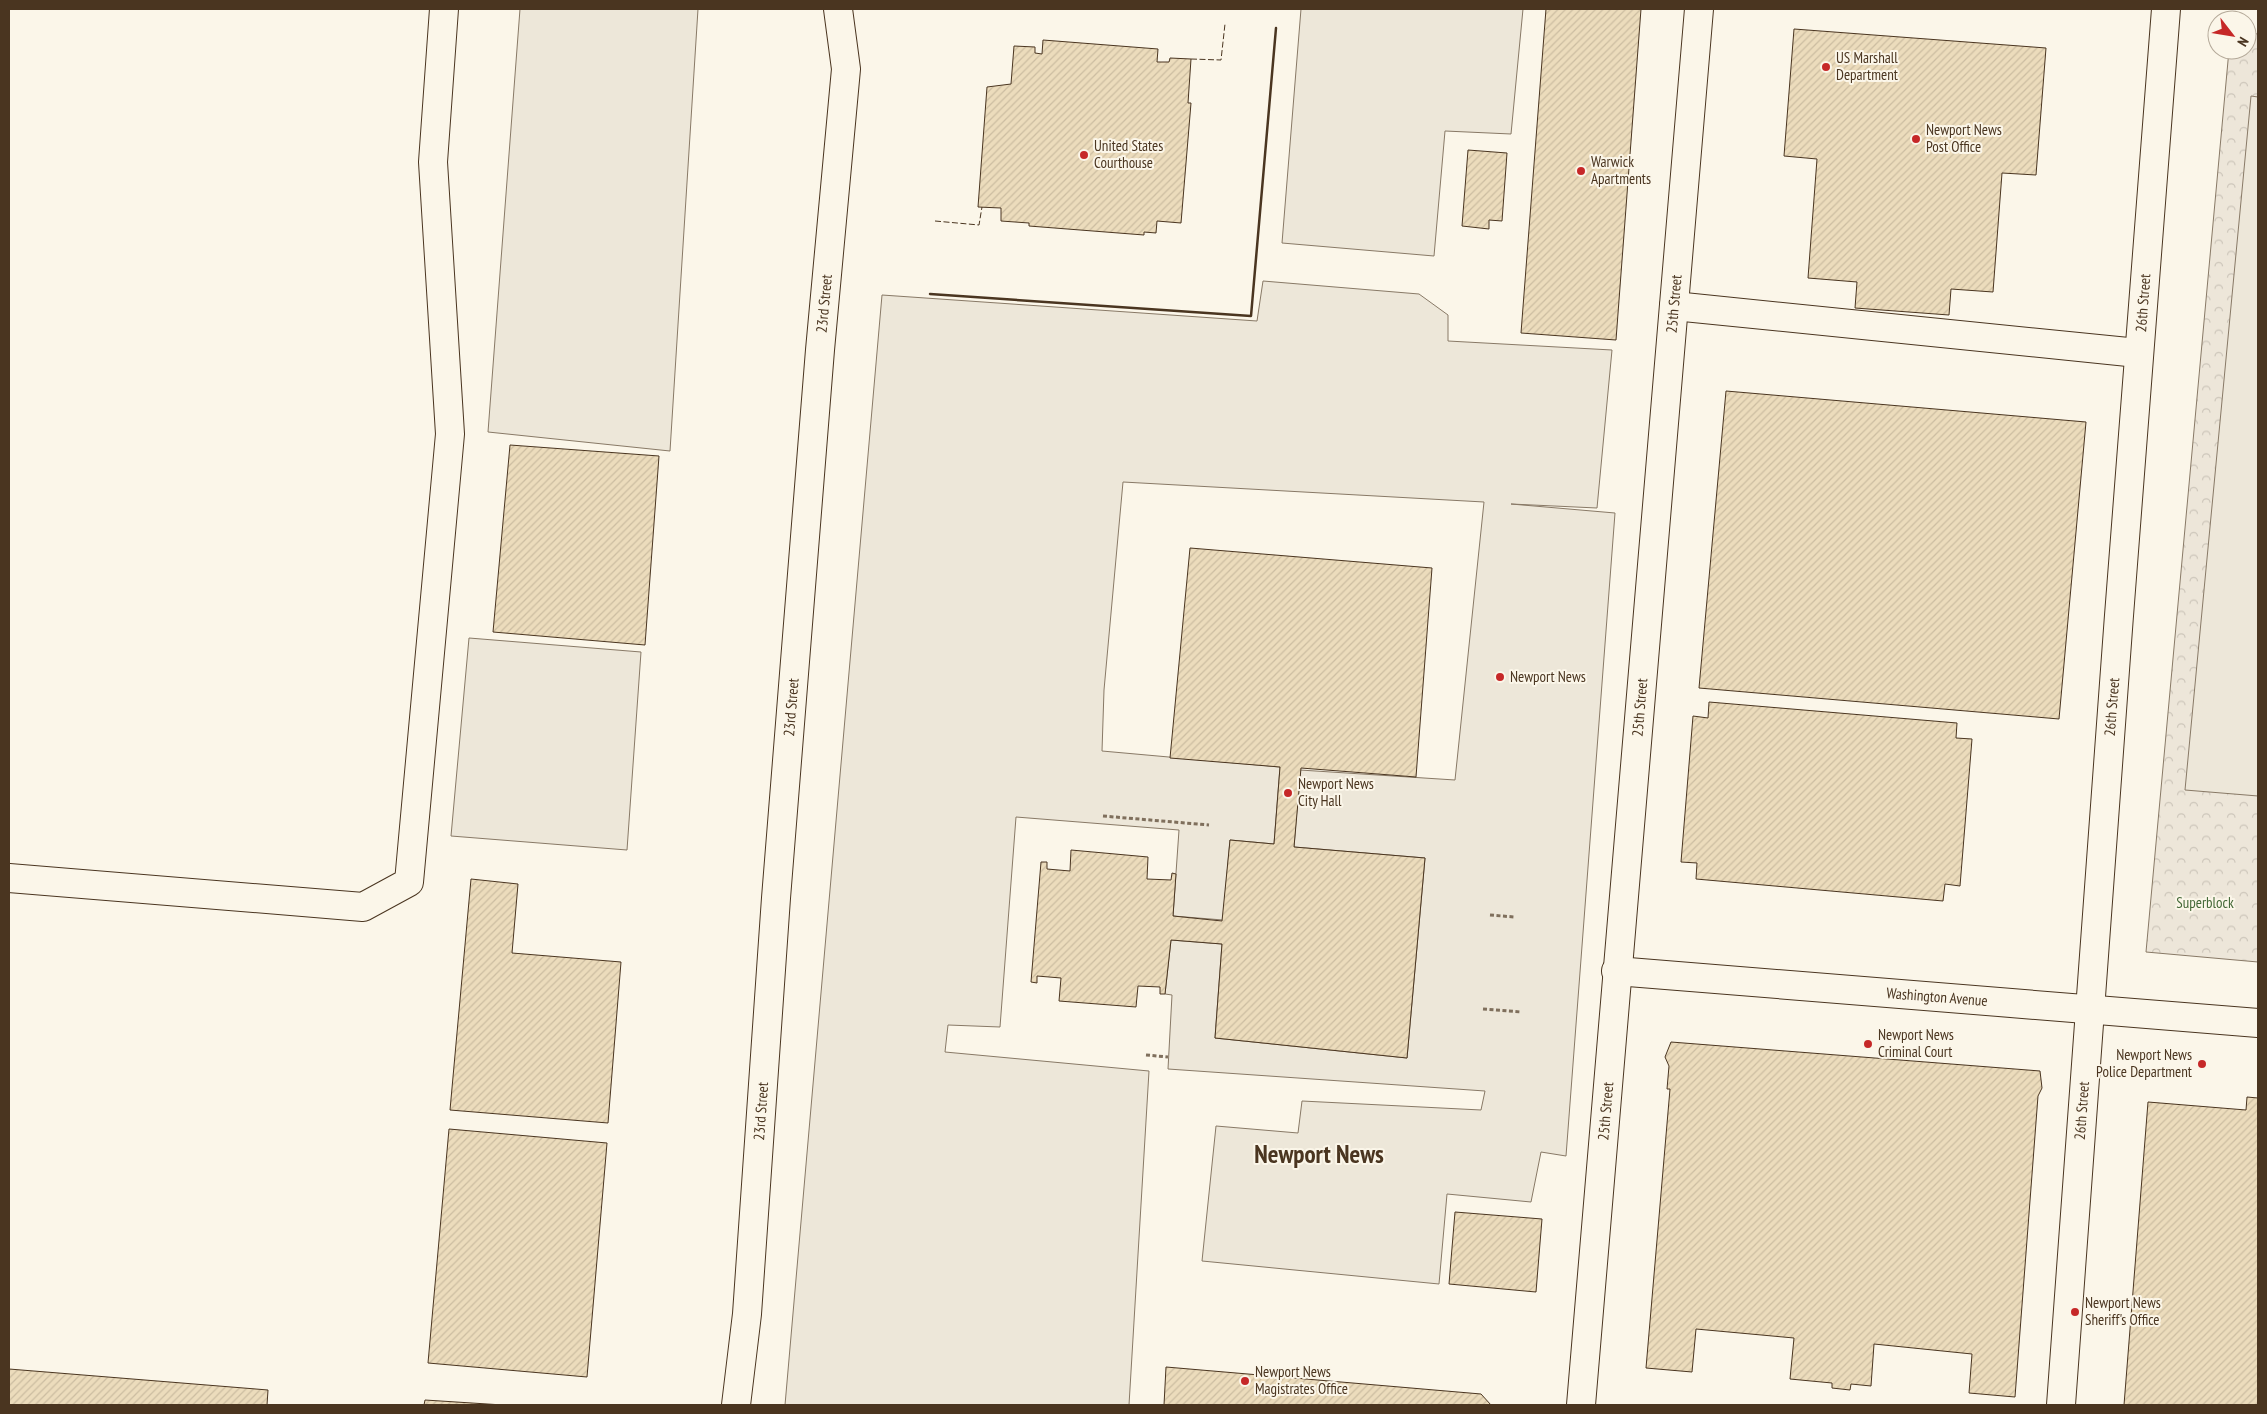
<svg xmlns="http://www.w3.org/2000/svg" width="2267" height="1414" font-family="'PT Sans Narrow',sans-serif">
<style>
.park{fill:url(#park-crowns);stroke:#887966}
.parking{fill:#ede7d9;stroke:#887966}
.building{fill:url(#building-hatch);stroke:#4a3520}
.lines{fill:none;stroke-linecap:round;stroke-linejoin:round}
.minor-casing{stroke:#4a3520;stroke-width:30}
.path{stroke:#7f6f5c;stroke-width:3;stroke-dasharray:4 2.5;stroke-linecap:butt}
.minor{stroke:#fbf6e9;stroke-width:28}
.fence{stroke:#4a3520;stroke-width:1;stroke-dasharray:6 2.5;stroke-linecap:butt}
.wall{stroke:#4a3520;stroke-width:2.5}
.poi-dot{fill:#c62828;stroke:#fbf6e9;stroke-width:2}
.labels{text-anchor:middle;stroke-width:4;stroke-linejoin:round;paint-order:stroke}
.poi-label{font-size:15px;fill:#4a3520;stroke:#fbf6e9;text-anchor:start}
.street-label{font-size:15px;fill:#4a3520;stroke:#fbf6e9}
.park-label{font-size:15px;fill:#436837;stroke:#fbf6e9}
.town-label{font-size:25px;font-weight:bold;fill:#4a3520;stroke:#fbf6e9}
</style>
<defs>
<pattern id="park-crowns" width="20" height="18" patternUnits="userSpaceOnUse" patternTransform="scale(1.25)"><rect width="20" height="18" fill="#ede6d9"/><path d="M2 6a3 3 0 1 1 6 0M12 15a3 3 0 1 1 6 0" fill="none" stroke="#cdc6ba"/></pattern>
<pattern id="building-hatch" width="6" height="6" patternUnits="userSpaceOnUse" patternTransform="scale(1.25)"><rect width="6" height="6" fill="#ecdcbc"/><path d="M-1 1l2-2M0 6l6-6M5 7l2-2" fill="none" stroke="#ccbda1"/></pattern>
</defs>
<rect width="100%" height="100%" fill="#fbf6e9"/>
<path class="park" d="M2247 33 2258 34V962L2146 952 2229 50H2247Z"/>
<g class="parking">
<path d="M520 9H698L670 451 488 432Z"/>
<path d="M1301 9H1523L1511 134 1445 131 1434 256 1282 243Z"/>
<path d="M2251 96 2258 97V796L2185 790Z"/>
<path d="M1263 281 1419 294 1448 315V341L1612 350 1597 508 1511 504 1615 513 1566 1156 1541 1152 1531 1202 1447 1194 1439 1284 1202 1261 1216 1126 1298 1133 1302 1101 1481 1110 1485 1091 1168 1069 1172 995 1165 994 1171 940 1222 944 1215 1038 1407 1058 1425 858 1294 847 1300 770 1455 780 1484 502 1123 482 1104 690 1102 751 1280 767 1274 844 1230 840 1223 920 1173 916 1179 830 1016 817 1000 1027 948 1025 945 1052 1149 1071 1129 1405H785L882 295 1257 321Z"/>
<path d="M469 638 641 652 627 850 451 836Z"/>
</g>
<g class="building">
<path d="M1546 9H1641L1616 340 1521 333Z"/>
<path d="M1794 29 2046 48 2036 175 2002 173 1993 292 1951 289 1949 315 1855 308 1857 282 1808 278 1817 159 1784 156Z"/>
<path d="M1043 40 1158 49 1157 62H1169L1170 58 1191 59 1188 103H1191L1181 223 1157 221 1156 233 1144 232V235L1029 226V223L1001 221V208L978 207 987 87 1011 84 1014 46 1035 47V53L1042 54Z"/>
<path d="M1468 150 1507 153 1502 221 1489 220V229L1462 226Z"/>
<path d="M1726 391 2086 422 2059 719 1699 688Z"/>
<path d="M510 445 659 456 645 645 493 632Z"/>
<path d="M1190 548 1432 568 1416 777 1301 768 1294 847 1425 858 1407 1058 1215 1038 1222 944 1171 940 1165 994H1160V987L1138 986 1136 1007 1059 1001 1061 978 1037 976V983L1031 982 1041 862H1047V869L1070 871 1071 850 1148 857 1147 879 1171 880 1172 873 1176 874 1173 916 1222 921 1230 840 1274 844 1280 767 1170 758Z"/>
<path d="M1709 702 1957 723 1956 738 1972 739 1960 886 1945 884 1943 901 1696 879 1697 863 1681 862 1693 716 1708 718Z"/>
<path d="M471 879 518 884 512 953 621 962 608 1123 450 1110Z"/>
<path d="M1671 1042 2040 1071 2042 1088 2038 1096 2015 1397 1969 1393 1972 1354 1874 1344 1871 1386 1851 1384 1850 1390 1832 1388V1383L1790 1379 1794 1338 1696 1329 1692 1372 1646 1368 1670 1089H1667L1669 1066 1665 1057Z"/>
<path d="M2247 1097 2258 1098V1405H2124L2148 1102 2246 1110Z"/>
<path d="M449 1129 607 1143 587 1377 428 1363Z"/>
<path d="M1455 1212 1542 1219 1536 1292 1449 1284Z"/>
<path d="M1166 1367 1481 1394 1491 1405H1164Z"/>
<path d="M9 1369 268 1390 267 1405H9Z"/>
<path d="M425 1400 503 1405H424Z"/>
</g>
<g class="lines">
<defs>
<g id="minor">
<path d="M1674 306 2138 353"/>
<path d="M9 878 363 907 409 882 450 434 433 162 444 9"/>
<path id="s1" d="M1616 971 2258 1023"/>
<path id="s2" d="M736 1405 747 1314 776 898 820 350 846 69 838 9"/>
<path id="s3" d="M1581 1405 1699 9"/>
<path id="s4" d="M2061 1405C2093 940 2130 474 2166 9"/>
</g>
</defs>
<use href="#minor" class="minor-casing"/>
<g class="path">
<path d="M1103 816 1209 825"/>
<path d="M1490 915 1514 917"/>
<path d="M1483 1009 1521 1012"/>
<path d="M1146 1055 1168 1057"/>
</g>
<use href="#minor" class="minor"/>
<g class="fence">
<path d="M1191 59 1221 60 1225 24"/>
<path d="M935 221 979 225 982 207"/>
</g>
<path class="wall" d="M930 294 1251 316 1276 28"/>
</g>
<g class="poi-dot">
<circle cx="1826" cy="67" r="5"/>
<circle cx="1916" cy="139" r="5"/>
<circle cx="1084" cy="155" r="5"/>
<circle cx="1581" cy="171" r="5"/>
<circle cx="1500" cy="677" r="5"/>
<circle cx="1288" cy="793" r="5"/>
<circle cx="1868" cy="1044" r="5"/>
<circle cx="2202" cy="1064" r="5"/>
<circle cx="2075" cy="1312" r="5"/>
<circle cx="1245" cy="1381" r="5"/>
</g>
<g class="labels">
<g class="poi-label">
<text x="1836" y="63">US Marshall<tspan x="1836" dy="17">Department</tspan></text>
<text x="1926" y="135">Newport News<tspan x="1926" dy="17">Post Office</tspan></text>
<text x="1094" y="151">United States<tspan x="1094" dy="17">Courthouse</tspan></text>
<text x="1591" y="167">Warwick<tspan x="1591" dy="17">Apartments</tspan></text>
<text x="1510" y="682">Newport News</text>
<text x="1298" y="789">Newport News<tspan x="1298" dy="17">City Hall</tspan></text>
<text x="1878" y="1040">Newport News<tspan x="1878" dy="17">Criminal Court</tspan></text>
<text x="2192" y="1060" text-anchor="end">Newport News<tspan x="2192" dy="17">Police Department</tspan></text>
<text x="2085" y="1308">Newport News<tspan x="2085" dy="17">Sheriff's Office</tspan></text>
<text x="1255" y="1377">Newport News<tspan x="1255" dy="17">Magistrates Office</tspan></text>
</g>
<g class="street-label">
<text dy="5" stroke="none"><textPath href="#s2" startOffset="1105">23rd Street</textPath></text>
<text dy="5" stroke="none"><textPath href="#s3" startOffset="1105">25th Street</textPath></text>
<text dy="5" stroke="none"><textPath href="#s4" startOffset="1105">26th Street</textPath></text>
<text dy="5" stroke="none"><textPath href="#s2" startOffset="700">23rd Street</textPath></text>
<text dy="5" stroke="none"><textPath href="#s3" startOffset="700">25th Street</textPath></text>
<text dy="5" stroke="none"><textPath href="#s4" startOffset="700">26th Street</textPath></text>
<text dy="5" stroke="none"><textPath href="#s1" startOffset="322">Washington Avenue</textPath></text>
<text dy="5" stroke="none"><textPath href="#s3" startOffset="295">25th Street</textPath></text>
<text dy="5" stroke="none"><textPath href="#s2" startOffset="295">23rd Street</textPath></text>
<text dy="5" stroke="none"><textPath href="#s4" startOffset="295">26th Street</textPath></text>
</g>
<g class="park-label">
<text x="2205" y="908">Superblock</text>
</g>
<g class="town-label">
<text x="1319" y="1163">Newport News</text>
</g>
</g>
<rect width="2267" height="1414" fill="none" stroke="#4a3520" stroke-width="20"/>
<g transform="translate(2232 35) rotate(121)"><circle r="24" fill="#fbf6e9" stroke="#b4a999"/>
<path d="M0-4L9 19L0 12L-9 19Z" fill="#c62828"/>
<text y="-8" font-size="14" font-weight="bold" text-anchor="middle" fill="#4a3520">N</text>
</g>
</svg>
